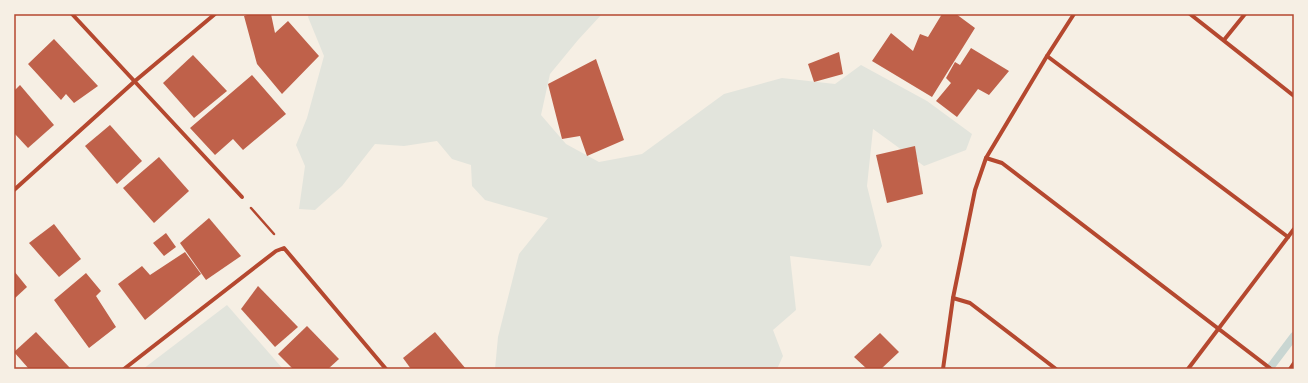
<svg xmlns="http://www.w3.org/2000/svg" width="1308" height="383" font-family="Barlow,sans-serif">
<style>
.green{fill:#e2e4dc}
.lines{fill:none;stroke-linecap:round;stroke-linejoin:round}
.stream{stroke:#c9d6d2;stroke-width:8}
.building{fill:#bf614a}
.path{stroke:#b5482f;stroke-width:2.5}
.minor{stroke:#b5482f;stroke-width:4}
.neatline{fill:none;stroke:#b5482f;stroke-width:1.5}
</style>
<rect width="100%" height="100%" fill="#f6efe4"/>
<g class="green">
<path d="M309 14H602L578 40 550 74 541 115 566 144 599 162 642 154 724 94 782 78 835 84 861 65 927 101 972 134 966 150 924 166 873 129 867 186 882 246 870 266 790 256 796 310 773 330 783 356 777 369H495L498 337 519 254 548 218 485 200 472 186 471 165 452 159 437 141 404 146 375 144 342 186 315 210 299 209 305 166 296 145 307 118 324 56 308 17Z"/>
<path d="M227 305 283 369H143Z"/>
</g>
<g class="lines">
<path class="stream" d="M1269 369 1294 336"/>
</g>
<g class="building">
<path d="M250 14H271L275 33 288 21 319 56 282 94 257 64 244 16Z"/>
<path d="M942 14H956L975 28 932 97 872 61 891 33 913 51 920 34 928 37Z"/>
<path d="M54 39 98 86 74 103 66 94 61 100 28 64Z"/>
<path d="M971 48 1009 71 989 95 978 89 957 117 936 101 951 83 946 78 955 62 960 65Z"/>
<path d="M839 52 843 74 814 82 808 64Z"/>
<path d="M193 55 227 91 194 118 163 83Z"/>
<path d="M596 59 624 140 587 156 580 136 562 139 548 84Z"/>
<path d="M252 75 286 114 243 150 233 139 215 155 190 128Z"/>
<path d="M20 85 54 125 28 148 14 133V91Z"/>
<path d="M110 125 142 161 117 184 85 146Z"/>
<path d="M915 146 923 194 887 203 876 155Z"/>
<path d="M159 157 189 191 154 223 123 188Z"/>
<path d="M209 218 241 256 206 280 180 243Z"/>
<path d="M54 224 81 259 59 277 29 243Z"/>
<path d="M166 233 176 247 164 256 153 243Z"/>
<path d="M185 252 201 274 145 320 118 284 142 266 150 275Z"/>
<path d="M14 271 27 287 14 299Z"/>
<path d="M86 273 101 291 96 296 116 327 89 348 54 300Z"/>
<path d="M258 286 298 327 275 347 241 309Z"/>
<path d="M307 326 339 359 328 369H293L278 354Z"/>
<path d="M36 332 70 368 68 369H29L14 352Z"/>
<path d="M435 332 466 369H411L403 358Z"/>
<path d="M880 333 899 352 881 369H867L854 357Z"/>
</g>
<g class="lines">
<path class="path" d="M251 208 274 234"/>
<g class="minor">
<path d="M72 14 242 197"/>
<path d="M1190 14 1294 96"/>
<path d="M1224 40 1245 14"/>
<path d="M1047 56 1288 237"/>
<path d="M986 158 1002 163 1271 369"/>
<path d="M14 190 135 81 215 14"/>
<path d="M953 298 970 303 1056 369"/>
<path d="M124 369 276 251 284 248 386 369"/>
<path d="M943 369 953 298 975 190 986 158 1047 56 1074 14"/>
<path d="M1188 369 1294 229"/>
<path d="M1290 369 1294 363"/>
</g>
</g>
<rect width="1308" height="383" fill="none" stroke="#f6efe4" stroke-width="30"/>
<rect x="15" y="15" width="1278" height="353" class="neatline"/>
</svg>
